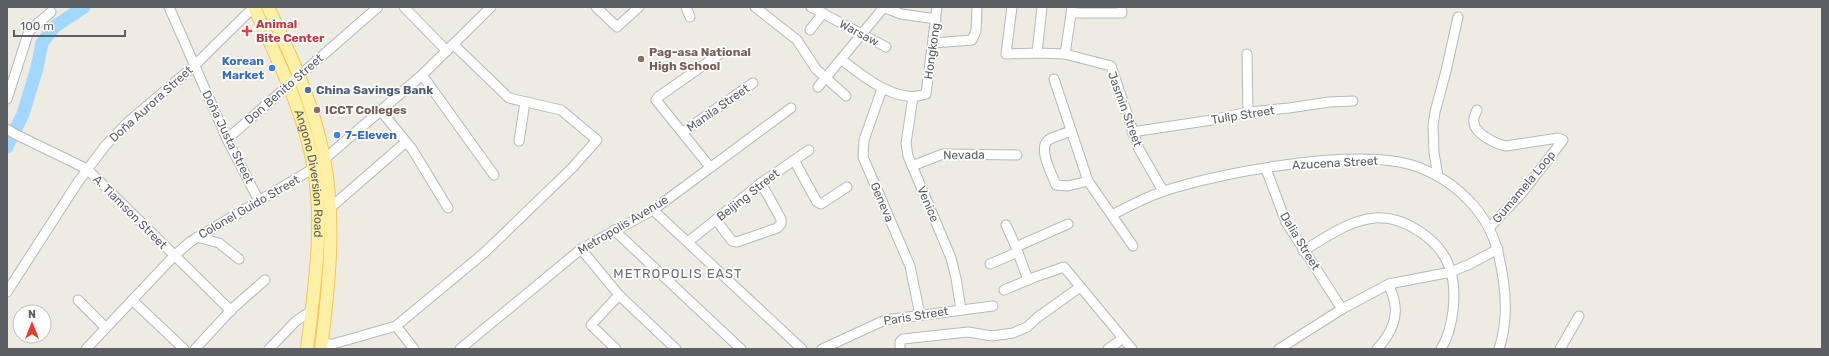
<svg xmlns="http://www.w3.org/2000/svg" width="1829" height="356" font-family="Rubik,sans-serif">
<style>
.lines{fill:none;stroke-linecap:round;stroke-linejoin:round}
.river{stroke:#a2d7ff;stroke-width:13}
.minor-casing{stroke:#b5b9bd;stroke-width:11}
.major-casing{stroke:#f4c656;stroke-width:14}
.minor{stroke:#fff;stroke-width:9}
.major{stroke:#fff0a7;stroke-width:12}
.health-dot{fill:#e0444e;stroke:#fff;stroke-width:1.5}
.education-dot{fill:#8d6e63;stroke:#fff;stroke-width:1.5}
.shop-dot{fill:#3f7fe0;stroke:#fff;stroke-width:1.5}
.service-dot{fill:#5c6f8a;stroke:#fff;stroke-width:1.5}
.labels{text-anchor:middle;stroke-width:3.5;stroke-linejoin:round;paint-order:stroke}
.health-label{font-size:12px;font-weight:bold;fill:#be3a42;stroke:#fff;text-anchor:start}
.street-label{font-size:12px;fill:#5b5f64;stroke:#fff}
.education-label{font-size:12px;font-weight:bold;fill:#785e54;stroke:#fff;text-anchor:start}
.shop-label{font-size:12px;font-weight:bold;fill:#366cbe;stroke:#fff;text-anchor:end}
.service-label{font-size:12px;font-weight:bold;fill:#4e5e75;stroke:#fff;text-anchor:start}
.neighbourhood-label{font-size:13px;letter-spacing:1px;fill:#6c7176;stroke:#fff}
</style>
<rect width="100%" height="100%" fill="#eeebe3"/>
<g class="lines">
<path class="river" d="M7 147 23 114 37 68 42 43 54 27 84 7"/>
<defs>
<g id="minor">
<path d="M169 7 227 139 259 201"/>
<path d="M404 7 447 51"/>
<path d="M596 7 617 27 639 7"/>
<path d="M686 7 690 17"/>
<path d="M755 7 797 40 816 69 846 96"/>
<path d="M811 7 886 47"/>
<path d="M883 7 901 14 936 19"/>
<path d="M1012 7 1006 54 1037 53 1065 54 1111 66 1139 149 1163 191"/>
<path d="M1071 13H1122L1121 7"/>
<path d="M810 30 823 13"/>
<path d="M933 43 972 40 976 31 977 7"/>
<path d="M1037 53 1042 7"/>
<path d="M1065 54 1072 8"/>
<path d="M1247 54 1248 112"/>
<path d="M842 60C863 76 897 105 926 94L937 7"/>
<path d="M422 75 494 175"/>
<path d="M1054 79 1088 181 1133 246"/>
<path d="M818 87 884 7"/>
<path d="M882 89 864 140 863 157 910 266 920 315"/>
<path d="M913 97 906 143 908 156 951 258 956 278 961 310"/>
<path d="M7 99 29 31 51 12"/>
<path d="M1477 110C1475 114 1473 119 1474 123 1475 134 1496 144 1506 146L1558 138 1563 140 1521 194 1490 227"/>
<path d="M381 111 412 149 448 208"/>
<path d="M7 129 15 134 87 169 231 311"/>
<path d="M1070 131C1064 134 1056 136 1050 139 1036 146 1052 174 1056 185L1068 186 1088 181"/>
<path d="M683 132 753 83"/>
<path d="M1132 132 1212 120 1248 112 1289 108 1329 102 1353 101"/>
<path d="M227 139 378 7"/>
<path d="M519 141 525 102"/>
<path d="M794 160 817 202 821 204 847 187"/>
<path d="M912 166 943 154 1017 155"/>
<path d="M710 167 656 100 658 97 721 53"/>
<path d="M1266 169 1286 222 1342 309"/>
<path d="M1438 176 1434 153 1433 126 1435 112 1446 71 1458 17"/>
<path d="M330 208 406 142"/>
<path d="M653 210 802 349"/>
<path d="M1112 215C1129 206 1146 197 1164 191 1221 172 1355 148 1412 165 1455 179 1490 213 1499 257 1506 287 1509 319 1499 349"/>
<path d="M716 220 732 241 737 242 777 228 781 224V219L761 183"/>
<path d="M1006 225 1016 247 1028 280"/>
<path d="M614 230 741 349"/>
<path d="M197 237 219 243 239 259"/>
<path d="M688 242 761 183 809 150"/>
<path d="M1016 247 1068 224"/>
<path d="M581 249 619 295 676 349"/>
<path d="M1303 251C1325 238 1349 220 1375 218 1404 216 1439 239 1449 266 1458 289 1454 328 1441 349"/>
<path d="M990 264 1018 252"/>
<path d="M1004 290 1035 277 1064 267 1132 349"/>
<path d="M7 292 78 182 105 146 127 123 194 66 254 7"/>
<path d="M78 300 106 328"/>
<path d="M132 300 184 349"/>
<path d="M396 326 414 349"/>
<path d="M322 344H333L396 326 484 253 572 168 597 140 561 110 509 98 454 45"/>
<path d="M86 349 174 256 190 242 314 168 422 75 491 7"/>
<path d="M195 349 233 308 265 280"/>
<path d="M269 349 296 321 311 311"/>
<path d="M460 349 581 249 653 210 791 108"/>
<path d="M616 349 591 325 619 295"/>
<path d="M822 349 885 320 993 306"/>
<path d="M900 349V342L903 339 968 332 992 336 1013 333 1027 327 1038 317 1080 287"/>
<path d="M1108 349 1122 339"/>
<path d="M1279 349 1342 309 1389 284 1451 272 1470 264 1498 249"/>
<path d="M1377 349C1390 335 1399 319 1394 300 1393 294 1390 290 1389 284"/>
<path d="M1560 349 1579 316"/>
</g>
<g id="major">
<path id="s1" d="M254 7C277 59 305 113 314 170 324 229 314 290 307 349"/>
<path d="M268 7C291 55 314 105 324 158 336 221 329 286 321 349"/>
</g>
</defs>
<use href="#minor" class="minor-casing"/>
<use href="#major" class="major-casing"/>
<use href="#minor" class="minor"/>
<use href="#major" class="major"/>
</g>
<path class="health-dot" d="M245 25h4v4h4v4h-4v4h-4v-4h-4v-4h4z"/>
<g class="education-dot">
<circle cx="641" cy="59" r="4"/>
<circle cx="317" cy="110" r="4"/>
</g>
<g class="shop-dot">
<circle cx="272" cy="68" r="4"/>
<circle cx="337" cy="135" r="4"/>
</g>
<circle class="service-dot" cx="308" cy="90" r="4"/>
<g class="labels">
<g class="health-label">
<text x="256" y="28">Animal<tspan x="256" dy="14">Bite Center</tspan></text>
</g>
<g class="street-label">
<text transform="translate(859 33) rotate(28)" y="4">Warsaw</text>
<text transform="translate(932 51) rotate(-82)" y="4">Hongkong</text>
<text transform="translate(284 89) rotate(-41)" y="4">Don Benito Street</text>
<text transform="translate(151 104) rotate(-42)" y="4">Doña Aurora Street</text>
<text transform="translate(718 108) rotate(-35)" y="4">Manila Street</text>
<text transform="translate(1125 109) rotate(70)" y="4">Jasmin Street</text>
<text transform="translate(1243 115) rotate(-9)" y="4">Tulip Street</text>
<text transform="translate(228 137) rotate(64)" y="4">Doña Justa Street</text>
<text transform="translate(964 155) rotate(-1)" y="4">Nevada</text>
<text transform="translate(1335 163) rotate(-3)" y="4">Azucena Street</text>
<text dy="4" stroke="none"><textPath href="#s1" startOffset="177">Angono Diversion Road</textPath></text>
<text transform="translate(1524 187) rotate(-50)" y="4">Gumamela Loop</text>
<text transform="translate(748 195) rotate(-38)" y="4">Beijing Street</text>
<text transform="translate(882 202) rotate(67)" y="4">Geneva</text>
<text transform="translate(928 204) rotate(67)" y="4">Venice</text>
<text transform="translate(249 207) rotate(-30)" y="4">Colonel Guido Street</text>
<text transform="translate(130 212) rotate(45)" y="4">A. Tiamson Street</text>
<text transform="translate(623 225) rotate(-31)" y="4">Metropolis Avenue</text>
<text transform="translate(1300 241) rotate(59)" y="4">Dalia Street</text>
<text transform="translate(916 316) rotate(-9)" y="4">Paris Street</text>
</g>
<g class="education-label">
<text x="649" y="56">Pag-asa National<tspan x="649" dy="14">High School</tspan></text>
<text x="325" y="114">ICCT Colleges</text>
</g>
<g class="shop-label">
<text x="264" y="65">Korean<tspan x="264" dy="14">Market</tspan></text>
<text x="345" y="139" text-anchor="start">7-Eleven</text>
</g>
<g class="service-label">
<text x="316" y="94">China Savings Bank</text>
</g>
<g class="neighbourhood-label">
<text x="678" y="278">METROPOLIS EAST</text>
</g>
</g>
<rect width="1829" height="356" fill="none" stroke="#5b5f64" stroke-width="16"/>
<g transform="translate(32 324)"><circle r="19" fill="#ffffff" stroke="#bdbfc1"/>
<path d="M0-3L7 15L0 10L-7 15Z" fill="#ed382a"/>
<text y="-6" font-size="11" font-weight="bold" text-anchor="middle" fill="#5b5f64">N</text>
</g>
<path d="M14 30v6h111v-6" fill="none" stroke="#5b5f64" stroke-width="2"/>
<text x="20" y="30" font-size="12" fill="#5b5f64" stroke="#ffffff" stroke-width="3" paint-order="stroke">100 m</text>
</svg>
